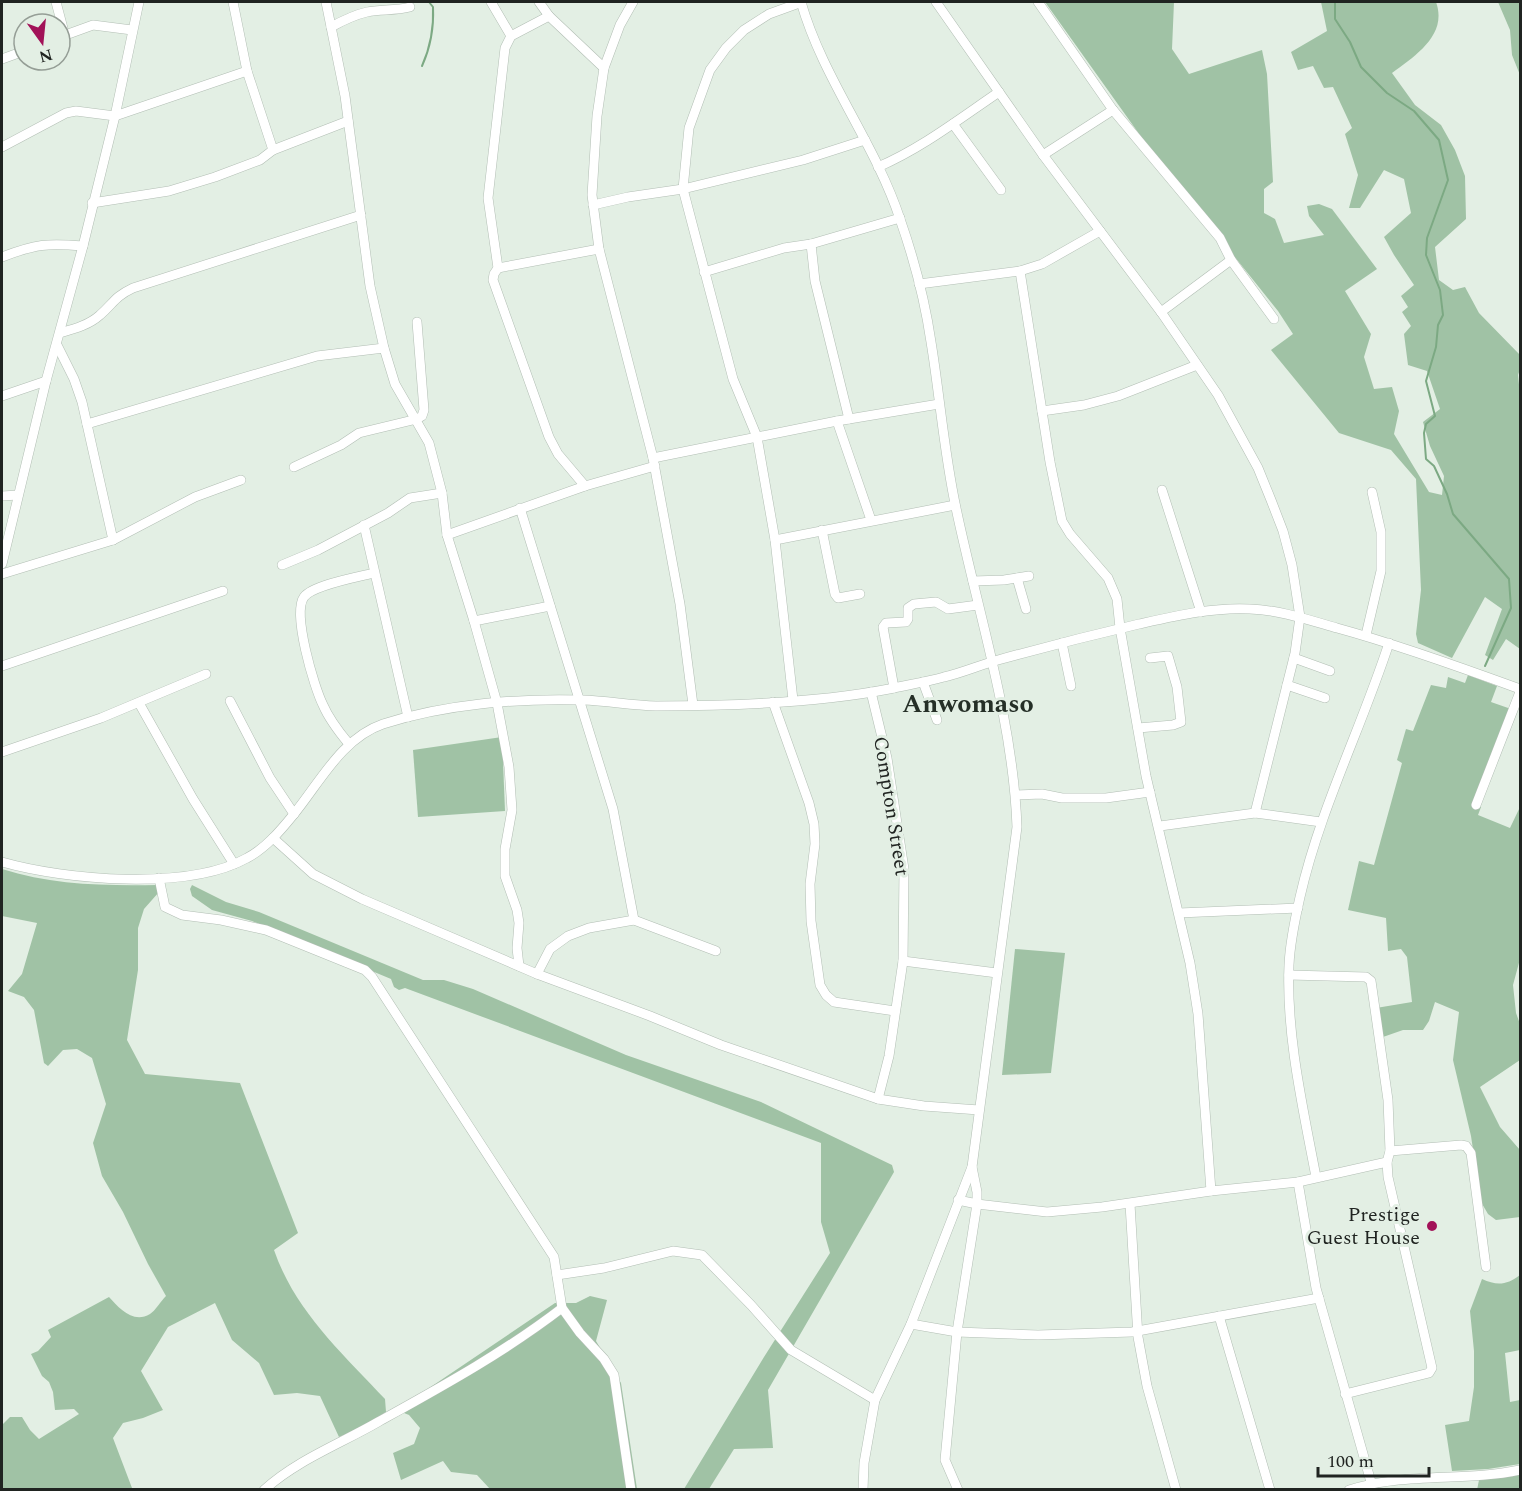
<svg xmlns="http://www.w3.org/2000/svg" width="1522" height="1491" font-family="Spectral,serif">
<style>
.green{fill:#a0c2a5}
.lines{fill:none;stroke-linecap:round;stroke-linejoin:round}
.stream{stroke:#7ca983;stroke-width:2}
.minor-casing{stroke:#b2beb4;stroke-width:10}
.minor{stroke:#fff;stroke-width:9}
.poi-dot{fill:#a21258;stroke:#e3efe4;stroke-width:2}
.labels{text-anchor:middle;stroke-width:6;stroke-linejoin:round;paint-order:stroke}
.street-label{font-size:20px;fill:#202421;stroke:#e3efe4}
.poi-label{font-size:20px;fill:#202421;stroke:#e3efe4;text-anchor:end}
.district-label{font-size:26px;font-weight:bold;fill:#252f27;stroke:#e3efe4}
</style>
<rect width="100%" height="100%" fill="#e3efe4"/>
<g class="green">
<path d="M1045 2H1174L1172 49 1189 74 1262 50 1267 74 1273 182 1264 189V213L1275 219 1284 243 1324 235 1309 216 1307 206 1319 204 1332 209 1377 269 1345 291 1371 334 1364 357 1374 389 1392 387 1399 411 1394 434 1429 492 1442 495 1444 476 1430 446 1423 422 1440 409 1427 371 1408 365 1404 334 1411 326 1402 312 1408 307 1401 296 1414 285 1394 255 1384 237 1411 213 1404 179 1384 170 1360 208H1349L1358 175 1345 134 1352 128 1333 87 1324 88 1313 66 1298 70 1291 52 1327 31 1321 2H1436C1448 35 1415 56 1392 73L1415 105 1441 125 1455 150 1465 176 1466 219 1435 247 1439 280 1453 290 1465 287 1479 313 1520 355V369L1518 375 1520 394V649L1506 639 1493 660 1485 655 1502 609 1485 597 1452 658 1418 643 1416 634 1421 590 1416 479 1391 450 1339 433 1271 350 1293 334 1278 311 1162 166Z"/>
<path d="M1498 2H1520V75L1512 55 1510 30Z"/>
<path d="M1468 675 1497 686 1491 702 1511 709 1473 804 1481 807 1478 815 1510 828 1520 807V959L1513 985 1516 1013 1520 1024V1060L1480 1087 1500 1127 1520 1150V1217L1496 1220 1488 1214 1481 1202 1471 1136 1453 1060 1459 1012 1435 1002 1429 1021 1423 1030H1403L1383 1037 1376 1008 1412 1002 1407 957 1401 949 1388 951 1386 918 1348 910 1359 861 1374 865 1402 763 1397 760 1406 729 1413 731 1431 685 1446 688 1448 677 1465 683Z"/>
<path d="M502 737 505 811 418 817 413 750Z"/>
<path d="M2 869C52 885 105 886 158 885L159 892 144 909 138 928V970L127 1040 145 1074 240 1083 298 1233 274 1250C295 1311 342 1353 385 1399L386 1412 361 1428 339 1437 320 1396 297 1393 274 1395 259 1363 232 1340 215 1303 168 1327 141 1371 163 1410 143 1418 123 1423 113 1438 132 1488 116 1490 2 1489V1425L10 1417H22L30 1430 39 1439 79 1414 74 1409 55 1410 53 1392 49 1382 42 1376 31 1354 38 1351 51 1337 48 1330 109 1297C119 1308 133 1324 150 1314 155 1311 161 1301 166 1296L148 1264 123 1212 102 1176 93 1143 106 1104 92 1058 77 1049 63 1050 48 1066 44 1063 34 1010 24 997 8 991 22 974 37 923 2 916Z"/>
<path d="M192 885 226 902 259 912 423 980H444L473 989 626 1055 761 1102 892 1165 894 1172 768 1390 773 1448 734 1449 709 1489H684L764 1357 830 1253 821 1222V1143L405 988 399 990 394 987 391 979 252 921 212 910 192 896 190 889Z"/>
<path d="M1015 949 1065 953 1051 1073 1002 1075Z"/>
<path d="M1520 1275V1350L1505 1353 1510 1402 1520 1400V1464L1488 1469 1452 1471 1445 1425 1469 1421 1474 1387V1351L1470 1311 1482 1279C1497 1286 1507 1285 1520 1275Z"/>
<path d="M590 1296 607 1300 596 1341 621 1383 637 1489H490L477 1475 451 1472 443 1461 401 1480 393 1453 414 1444 420 1428 409 1415 404 1413V1405L555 1303H576Z"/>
<path d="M1520 1474V1489L1477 1490 1479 1480Z"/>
</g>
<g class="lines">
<g class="stream">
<path d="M1335 2V19L1350 42 1361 67 1387 93 1414 111 1439 140 1448 180 1427 238 1426 255 1440 290 1443 315 1438 325 1436 347 1426 381 1435 416 1426 424 1424 433 1426 459 1434 466 1447 494 1453 514 1509 579 1511 608 1485 666"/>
<path d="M422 66C431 46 434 28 433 7L429 2"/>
</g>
<defs>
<g id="minor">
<path d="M56 2 65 36"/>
<path d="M233 2 247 71 273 150"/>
<path d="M326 2 345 96 370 286 384 348 395 384 429 443 442 493 447 535 474 621 497 703 509 767 512 810 505 849V876L517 910 519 923 517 948 519 966"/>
<path d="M491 2 511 36"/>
<path d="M539 2 549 16 604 68"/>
<path d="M633 2 620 25 604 68 597 116 592 195 599 249 653 458 680 604 693 705"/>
<path d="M801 2C823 79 875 143 900 219 914 259 925 301 931 342 940 397 944 453 956 508 978 613 1013 719 1017 827L972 1167 911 1324 875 1400 864 1463 863 1490"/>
<path d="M936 2 1043 155 1161 312 1218 395 1258 468 1271 500 1283 531 1292 565 1300 617 1295 653 1255 813"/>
<path d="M1038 2 1113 110 1220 238 1231 260 1274 319"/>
<path d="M549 16 511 36 505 48 488 198 498 268 494 274 493 280 549 437 558 454 585 486"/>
<path d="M331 27C342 21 354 15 367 12 381 9 395 11 410 7"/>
<path d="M60 37 93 25 132 30"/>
<path d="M2 59 24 51"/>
<path d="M953 124 1001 190"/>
<path d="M2 147 66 113 76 111 115 116 247 71"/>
<path d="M1043 155 1113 110"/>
<path d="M878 167C922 148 959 119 999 92"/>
<path d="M92 203 169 191 215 177 260 160 273 150 348 121"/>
<path d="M593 205 628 197 683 189 803 160 865 140"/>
<path d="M811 244 815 281 849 419"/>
<path d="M2 257C36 244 47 243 83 246"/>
<path d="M498 268 599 249"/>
<path d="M1020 271 1050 462 1062 521 1070 534 1108 578 1117 599 1120 628 1146 776 1190 963 1198 1014 1211 1191"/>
<path d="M704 272 784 248 811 244 900 218"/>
<path d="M919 284 1020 271 1042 264 1100 231"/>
<path d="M1161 312 1231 260"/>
<path d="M60 333C74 329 89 325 100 315 114 303 114 297 133 288L361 215"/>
<path d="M57 345 74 379 82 402 113 540"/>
<path d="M2 396 46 381"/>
<path d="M1042 411 1084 405 1118 396 1197 365"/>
<path d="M837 421 871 520"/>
<path d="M87 424 317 356 384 348"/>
<path d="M653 458 837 421 939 404"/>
<path d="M294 467 341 445 359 433 417 419 422 416 424 410 417 322"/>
<path d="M1162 490 1201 612"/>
<path d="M2 496 18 495"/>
<path d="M520 508 613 809 634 920"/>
<path d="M364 525 408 717"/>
<path d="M822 530 835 594 838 598 860 594"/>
<path d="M447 535 585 486 655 466"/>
<path d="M775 540 955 505"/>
<path d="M2 564 46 381 83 246 115 116 139 2"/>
<path d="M282 565 318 550 388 513 410 498 442 493"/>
<path d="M2 574 113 540 195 497 241 480"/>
<path d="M1017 578 1026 609"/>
<path d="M973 581 1004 580 1029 576"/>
<path d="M474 621 550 606"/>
<path d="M1366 635 1381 571V532L1372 492"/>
<path d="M1062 643 1071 686"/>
<path d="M1294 658 1330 671"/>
<path d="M2 666 223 591"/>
<path d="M923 682 937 720"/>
<path d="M1287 685 1325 698"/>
<path d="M894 688 883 627 886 623 906 622 908 619V608L914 604 936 602 948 609 978 605"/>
<path d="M871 692 887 758 904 869 903 961 889 1056 878 1099"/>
<path d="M793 700 775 540 757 437 733 379 683 189 689 128 710 70 726 48 744 30 769 14 802 2"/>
<path d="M230 701 270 778 294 814"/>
<path d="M773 702 809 803 814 824 815 844 810 884 811 921 820 985 826 995 834 1002 895 1011"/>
<path d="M139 703 193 799 234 864"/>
<path d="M1138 728 1173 725 1181 722 1177 687 1168 656 1150 658"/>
<path d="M349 744C339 732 329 719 323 705 314 687 292 613 304 597 313 585 358 577 374 573"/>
<path d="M2 752 101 718 206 674"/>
<path d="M1016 795 1042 794 1062 798H1106L1150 792"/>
<path d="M1476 805 1520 692"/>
<path d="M1160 826 1255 813 1321 822"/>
<path d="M273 838 313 874 362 899 537 974 650 1016 721 1045 878 1099 924 1106 979 1110"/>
<path d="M2 862C65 880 188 891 247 858 266 848 281 830 294 814 320 782 342 738 383 724 445 704 519 698 583 700 607 701 631 705 656 706 729 706 817 703 889 689 907 685 926 682 944 677 962 673 980 665 998 660 1045 647 1092 635 1139 624 1175 616 1213 607 1250 609 1280 610 1309 620 1337 628 1399 645 1460 667 1520 689"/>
<path d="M159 878 165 907 182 915 221 920 266 930 365 970 372 977 554 1257 562 1308 580 1333 604 1359 614 1375 631 1490"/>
<path d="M1179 913 1298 908"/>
<path d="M903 961 997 973"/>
<path d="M537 974 550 949 568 936 589 928 634 920 716 951"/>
<path d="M1289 975 1366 977 1371 981 1388 1100 1390 1151 1387 1162 1388 1177 1432 1368 1429 1373 1345 1394"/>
<path d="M1390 1151 1461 1145 1466 1146 1471 1153 1486 1267"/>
<path d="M1316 1177C1303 1108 1286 1035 1289 965 1290 942 1295 919 1300 897 1320 809 1361 729 1389 643"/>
<path d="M1298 1182 1316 1288 1371 1482"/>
<path d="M958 1200 977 1204 1047 1212 1102 1207 1211 1191 1298 1182 1387 1162"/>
<path d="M1130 1204 1138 1337 1147 1386 1176 1490"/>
<path d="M557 1275 604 1268 673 1251 702 1255 751 1305 791 1350 875 1400"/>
<path d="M1219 1316 1270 1490"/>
<path d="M911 1324 957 1332 1038 1335 1132 1332 1319 1298"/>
<path d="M264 1490C297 1460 340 1444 378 1422 441 1387 505 1352 562 1308"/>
<path d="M958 1490 945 1460 957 1332 977 1204V1192L972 1167"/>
<path d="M1349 1490C1404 1472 1464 1482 1520 1470"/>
</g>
</defs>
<use href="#minor" class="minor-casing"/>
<use href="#minor" class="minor"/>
</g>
<circle class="poi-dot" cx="1432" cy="1226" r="6"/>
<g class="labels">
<g class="street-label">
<text transform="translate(892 806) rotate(81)" y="7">Compton Street</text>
</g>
<g class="poi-label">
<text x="1420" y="1221">Prestige<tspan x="1420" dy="23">Guest House</tspan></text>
</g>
<g class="district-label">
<text x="968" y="712">Anwomaso</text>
</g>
</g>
<rect width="1522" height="1491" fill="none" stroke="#202421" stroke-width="6"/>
<g transform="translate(42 42) rotate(165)"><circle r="28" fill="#e3efe4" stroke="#959e96" stroke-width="1.5"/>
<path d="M0-4.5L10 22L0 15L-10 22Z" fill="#a21258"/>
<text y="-9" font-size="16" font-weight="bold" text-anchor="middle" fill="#202421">N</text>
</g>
<path d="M1318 1467v9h111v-9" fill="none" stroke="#202421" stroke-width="3"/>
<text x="1327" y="1467" font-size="18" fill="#202421" stroke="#e3efe4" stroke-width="4.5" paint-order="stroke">100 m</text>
</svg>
